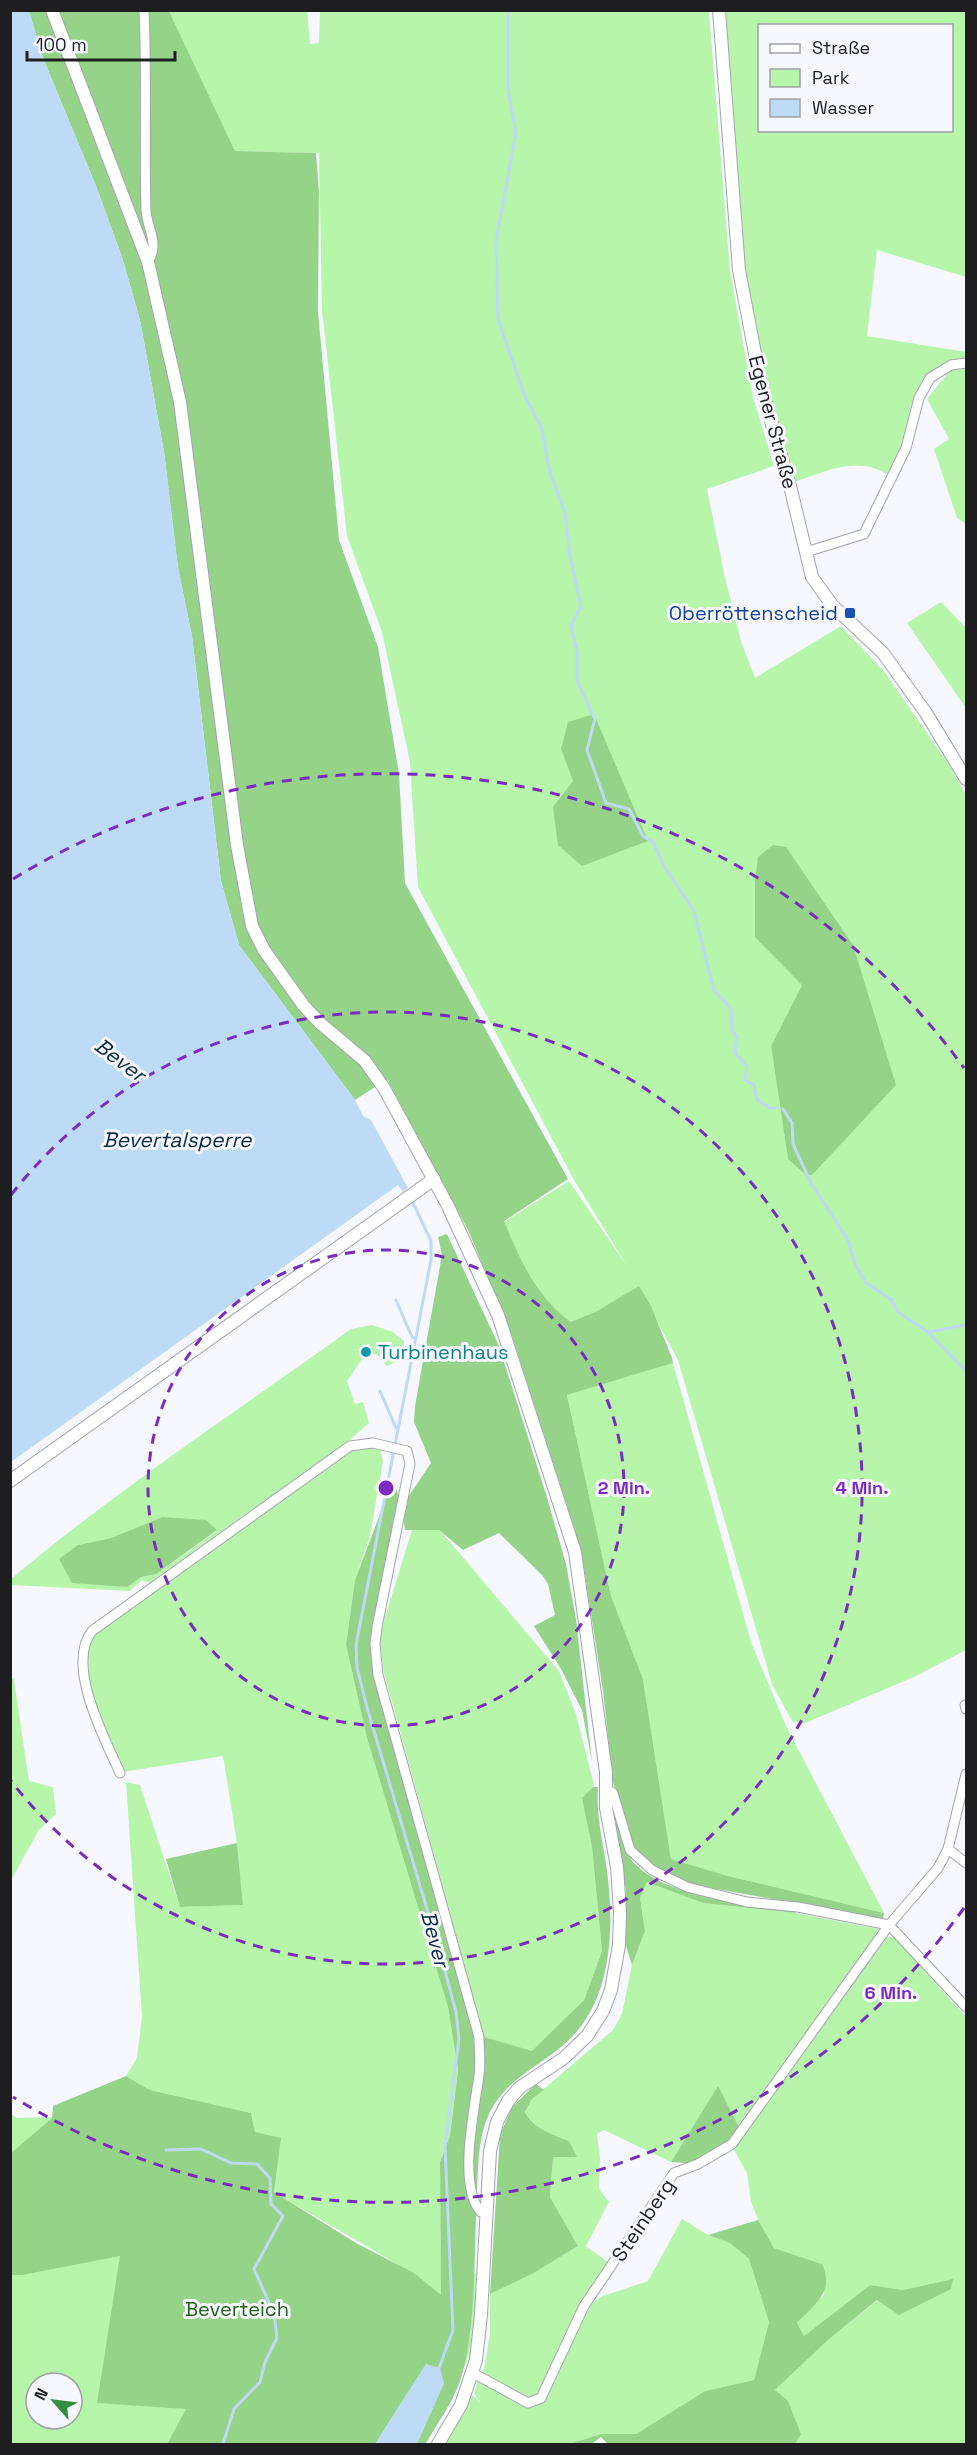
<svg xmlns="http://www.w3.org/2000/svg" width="977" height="2455" font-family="'Space Grotesk',sans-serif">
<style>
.green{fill:#b7f5ab;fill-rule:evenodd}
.forest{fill:#95d488}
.water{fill:#bddbf6}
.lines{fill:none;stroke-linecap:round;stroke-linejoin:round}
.stream{stroke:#bddbf6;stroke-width:3}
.street-casing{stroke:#a3a4ae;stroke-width:11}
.secondary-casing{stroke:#a3a4ae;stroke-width:14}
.street{stroke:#fff;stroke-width:9}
.secondary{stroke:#fff;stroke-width:12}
.ring{fill:none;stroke:#7b2cbf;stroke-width:3;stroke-dasharray:10 8}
.transit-dot{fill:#1a4fb4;stroke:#f6f7ff;stroke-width:2}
.culture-dot{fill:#0f9aa8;stroke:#f6f7ff;stroke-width:2}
.labels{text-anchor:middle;stroke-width:6;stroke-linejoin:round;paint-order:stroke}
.street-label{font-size:20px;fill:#1e1e21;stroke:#f6f7ff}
.transit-label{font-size:20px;fill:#164399;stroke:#f6f7ff;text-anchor:end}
.culture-label{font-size:20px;fill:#0d838f;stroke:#f6f7ff;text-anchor:start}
.park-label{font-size:20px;fill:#235f16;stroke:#f6f7ff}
.water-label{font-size:21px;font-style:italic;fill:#082b45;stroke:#f6f7ff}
.centre{fill:#7b2cbf;stroke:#f6f7ff;stroke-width:3}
.ring-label{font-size:18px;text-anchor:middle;font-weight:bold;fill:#7b2cbf;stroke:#f6f7ff;stroke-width:6;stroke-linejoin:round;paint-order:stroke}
</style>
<rect width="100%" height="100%" fill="#f6f7ff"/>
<g class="green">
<path d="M169 11H307L310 44 319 43 320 11H709L730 271 753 397 774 466 707 489 725 578 741 641 755 678 841 626 884 671 948 763 966 795V1650L914 1677 803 1724 792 1721 772 1684 678 1360 639 1287 597 1311 571 1322C536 1296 521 1261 504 1222L569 1181 627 1266 573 1178 418 887 410 762 382 632 347 536 322 310 319 153 235 151ZM561 749 648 841 573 781ZM802 985 788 1159 771 1046Z"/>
<path d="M723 11H966V277L877 250 867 336 966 352V361L948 363 924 379 911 405 904 439 890 476C856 454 827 472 791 483L765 388 742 268ZM760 26H952V130H760Z"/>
<path d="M966 367V524L957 518 934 449 949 439 927 399 951 369Z"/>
<path d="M941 602 966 628V708L907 623Z"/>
<path d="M372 1325 393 1332 404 1341 403 1359 387 1366 378 1355 373 1354 369 1344 358 1349 362 1359 347 1381 355 1404 363 1402 369 1423 351 1439 149 1583 142 1580 130 1591 11 1585V1579C118 1489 237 1411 351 1329ZM162 1517 217 1531 156 1574 141 1577 78 1545 111 1538Z"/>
<path d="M673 1363 751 1642 786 1726 884 1913 728 1876 671 1859 643 1679 611 1596 567 1395Z"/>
<path d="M366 1445 380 1448 383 1461 370 1536 355 1580 346 1645 367 1738 448 2007 458 2070 450 2136 440 2162 441 2275 476 2273 474 2343 453 2396 426 2444H203L183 2415 167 2444H11V2275H23L99 2260 10 2214 11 2114 17 2118 53 2117 19 2147 125 2087 255 2132 251 2113 150 2090 126 2076 137 2058 142 2017 126 1782 140 1785 180 1907 243 1905 237 1843 223 1756 123 1772 90 1691 87 1648 98 1629 347 1450ZM282 2197 397 2264 414 2277 283 2209ZM36 2383H72V2419H36Z"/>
<path d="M412 1530H439L444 1535 559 1671 576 1714 594 1785 583 1799 592 1847 602 1951 584 2000 532 2052 481 2036 455 1931 384 1673 380 1644 382 1627Z"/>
<path d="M10 1675 14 1680 29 1781 53 1787 56 1814 39 1830 11 1880Z"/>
<path d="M647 1881 703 1903 796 1913 878 1929 876 1936 738 2126 718 2087 671 2162 604 2130 597 2134 600 2158 599 2189 609 2202 586 2246 612 2265 586 2306 603 2296 648 2281 682 2219 708 2235 730 2243 749 2259 769 2322 754 2380 705 2391 636 2434H601L569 2444H446L472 2395 480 2402 474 2393 478 2381 484 2382 528 2406 538 2405 548 2393 541 2389 533 2399 519 2395 483 2373 490 2334V2294L534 2273 578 2246 550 2197 553 2157H576L569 2141C552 2134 534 2128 525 2112L532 2099 613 2030 622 2014 632 1965 645 1931 640 1898Z"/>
<path d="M887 1937H894L966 2017V2444H795L801 2433 775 2390 828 2340 878 2300 953 2279 903 2290 870 2285 804 2336 797 2323 824 2295 822 2264 774 2248 764 2234 751 2202 747 2173 733 2148Z"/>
</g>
<g class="forest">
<path d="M29 11H169L235 151 316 153 319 192 318 312 339 540 378 647 399 774 405 883 568 1179 504 1221C521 1261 535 1295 571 1322L597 1311 639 1286 651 1306 672 1358 673 1363 567 1395 611 1596 643 1679 671 1859 728 1876 884 1913 883 1919 689 1884 656 1870 633 1849 613 1782 603 1691 581 1549 509 1327 468 1230 387 1079 355 1100 239 945 221 881 192 636 178 568 164 452 140 320 122 257 96 186 43 58Z"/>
<path d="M594 714 648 841 582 866 558 845 553 807 573 781 561 749 568 722Z"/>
<path d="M773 845 786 847 853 945 896 1085 812 1175H806L788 1159 771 1046 802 985 755 937V882L758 857Z"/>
<path d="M447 1234 499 1346 546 1494 566 1564 576 1619 592 1762 582 1710 561 1669 534 1626 555 1615 548 1584 542 1575 499 1533 463 1550 439 1530H405L402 1509 377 1627 378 1675 481 2036 532 2051 584 2000 602 1951 592 1847 582 1798 593 1787H598C596 1813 602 1838 606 1864 614 1916 614 1986 579 2029 549 2066 501 2075 485 2124 478 2145 478 2170 477 2191 474 2245 477 2332 460 2381 452 2404 437 2424 425 2444H417L444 2383 426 2364 375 2444H167L186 2409 97 2403 120 2256 23 2275H11L10 2154 52 2118 53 2106 126 2076 150 2090 251 2113 255 2132 281 2138 274 2192 356 2243 414 2273 441 2295 440 2162 450 2136 458 2070 448 2007 367 1738 346 1645 355 1580 393 1480 402 1506 431 1463 414 1422 415 1406 442 1255 438 1237Z"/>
<path d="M162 1517 206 1520 217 1530 156 1574 141 1577 127 1587 72 1583 59 1559 78 1545 111 1538Z"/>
<path d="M612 1810H615C618 1823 621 1839 626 1851 647 1896 750 1906 793 1910L796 1913 703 1903 647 1882 640 1898 645 1931 632 1965 626 1946V1890Z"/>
<path d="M237 1843 243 1905 180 1907 166 1859Z"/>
<path d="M536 2084 544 2090 532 2099 525 2112C533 2128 552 2134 569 2141L577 2157H553L550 2197 578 2246 534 2273 490 2294 500 2135 512 2107Z"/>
<path d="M718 2086 741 2131 732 2144 698 2164 671 2162Z"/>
<path d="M758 2220 774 2248 822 2264C835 2292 815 2304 797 2323L804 2336 870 2285 903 2290 953 2279 951 2289 899 2315 877 2300 828 2340 775 2390 788 2401 801 2434 795 2444H608L601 2437 591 2444H569L601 2434H636L705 2391 754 2380 769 2322 749 2259 730 2243 708 2235Z"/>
</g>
<g class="water">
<path d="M29 11 43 58 96 186 122 257 140 320 164 452 178 567 192 636 221 881 239 945 355 1100 363 1116 371 1120 408 1188 403 1192 398 1185 11 1462 10 11Z"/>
<path d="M426 2364 440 2368 444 2383 417 2444H375Z"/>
</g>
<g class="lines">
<g class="stream">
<path d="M508 10V90L516 133 496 241 498 319 525 397 541 426 550 473 565 512 570 556 581 606 571 626 577 651V681L595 719 587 750 606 803 629 809 643 836 653 842 665 868 694 911 714 990 731 1009 732 1031 737 1036 735 1053 747 1066 745 1080 754 1085 757 1100 770 1108H776"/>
<path d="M783 1109 792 1123 793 1144 811 1183 848 1240 855 1264 866 1283 892 1300 898 1312 928 1332 966 1325"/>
<path d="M413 1203 431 1241V1260L356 1645 357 1668 368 1711 441 1956 456 2012 459 2039 445 2147 453 2330 438 2371"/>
<path d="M396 1300 412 1337 416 1338"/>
<path d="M928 1332 966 1371"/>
<path d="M380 1391 396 1428"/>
<path d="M166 2150 201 2149 231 2163 257 2164 270 2178 271 2204 283 2216 254 2269 274 2314 277 2338 265 2362 260 2382 234 2409 223 2444"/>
</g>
<defs>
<g id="street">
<path d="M144 10C147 77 144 143 146 210 147 229 160 243 148 262"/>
<path d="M806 552 864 534 906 448 919 398 930 378 951 365 966 363"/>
<path d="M965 1705 966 1709"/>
<path d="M120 1773C105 1739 65 1665 92 1631L350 1446 373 1443 407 1451 410 1464 377 1627 375 1644 378 1675 479 2037C479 2050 481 2062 479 2075 475 2107 457 2186 481 2212L487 2213"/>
<path d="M606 1789 613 1793 630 1850 652 1870 687 1887 747 1902 798 1907 889 1925 966 2007"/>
<path d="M948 1849 966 1863"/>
<path d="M473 2373 528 2403 541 2398 584 2306 674 2173 698 2164 732 2144 889 1925 938 1868 948 1849 966 1774"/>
</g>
<g id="secondary">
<path d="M52 10 148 262 180 402 237 845 252 926 264 950 304 1006 320 1023 365 1061 384 1088 448 1206 498 1315 575 1552 606 1772V1808L617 1867 620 1911 619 1945 611 1990 603 2011 587 2036 564 2058 519 2088 508 2101 497 2122 490 2151 481 2315 476 2360 461 2405 438 2444"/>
<path d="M719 10 739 270 762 390 791 490 812 577 832 605 883 653 926 713 966 779"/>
<path d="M10 1481 434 1179"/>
</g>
</defs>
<use href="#street" class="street-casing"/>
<use href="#secondary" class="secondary-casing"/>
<use href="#street" class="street"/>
<use href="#secondary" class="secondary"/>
</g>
<g class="ring">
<circle cx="386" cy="1488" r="238"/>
<path d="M11 1195A476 476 0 1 1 11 1781"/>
<path d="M964 1908A714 714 0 0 1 13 2097M13 879A714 714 0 0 1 964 1068"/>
</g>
<rect class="transit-dot" x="844" y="607" width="12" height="12" rx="3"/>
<circle class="culture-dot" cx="366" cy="1352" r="6"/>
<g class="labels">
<g class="street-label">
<text transform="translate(773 422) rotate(75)" y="7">Egener Straße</text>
<text transform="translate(643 2220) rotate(-56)" y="7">Steinberg</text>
</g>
<g class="transit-label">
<text x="838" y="620">Oberröttenscheid</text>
</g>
<g class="culture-label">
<text x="378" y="1359">Turbinenhaus</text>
</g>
<g class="park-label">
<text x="237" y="2316">Beverteich</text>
</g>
<g class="water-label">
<text transform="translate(120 1060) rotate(37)" y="7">Bever</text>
<text x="177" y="1147">Bevertalsperre</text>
<text transform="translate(435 1939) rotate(75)" y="7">Bever</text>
</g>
</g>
<circle cx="386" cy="1488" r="9" class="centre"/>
<g class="ring-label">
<text x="624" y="1494">2 Min.</text>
<text x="862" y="1494">4 Min.</text>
<text x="891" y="1999">6 Min.</text>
</g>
<rect width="977" height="2455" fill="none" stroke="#1e1e21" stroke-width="24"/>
<rect x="758" y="24" width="195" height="108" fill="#f6f7ff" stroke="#a0a0a6" stroke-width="1.5"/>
<rect x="770" y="44" width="30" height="9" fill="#ffffff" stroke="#a0a0a6" stroke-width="1.5"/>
<text x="812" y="54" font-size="18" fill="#1e1e21">Straße</text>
<rect x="770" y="69" width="30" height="18" fill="#b7f5ab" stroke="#a0a0a6" stroke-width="1.5"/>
<text x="812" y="84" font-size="18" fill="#1e1e21">Park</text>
<rect x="770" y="99" width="30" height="18" fill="#bddbf6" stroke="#a0a0a6" stroke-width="1.5"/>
<text x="812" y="114" font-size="18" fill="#1e1e21">Wasser</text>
<g transform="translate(54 2401) rotate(298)"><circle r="28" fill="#f6f7ff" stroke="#a0a0a6" stroke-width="1.5"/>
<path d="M0-4.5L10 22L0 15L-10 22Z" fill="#328f40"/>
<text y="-9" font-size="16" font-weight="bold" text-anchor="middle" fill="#1e1e21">N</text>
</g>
<path d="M27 51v9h148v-9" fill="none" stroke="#1e1e21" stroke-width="3"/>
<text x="36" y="51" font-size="18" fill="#1e1e21" stroke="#f6f7ff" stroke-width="4.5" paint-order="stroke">100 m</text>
</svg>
